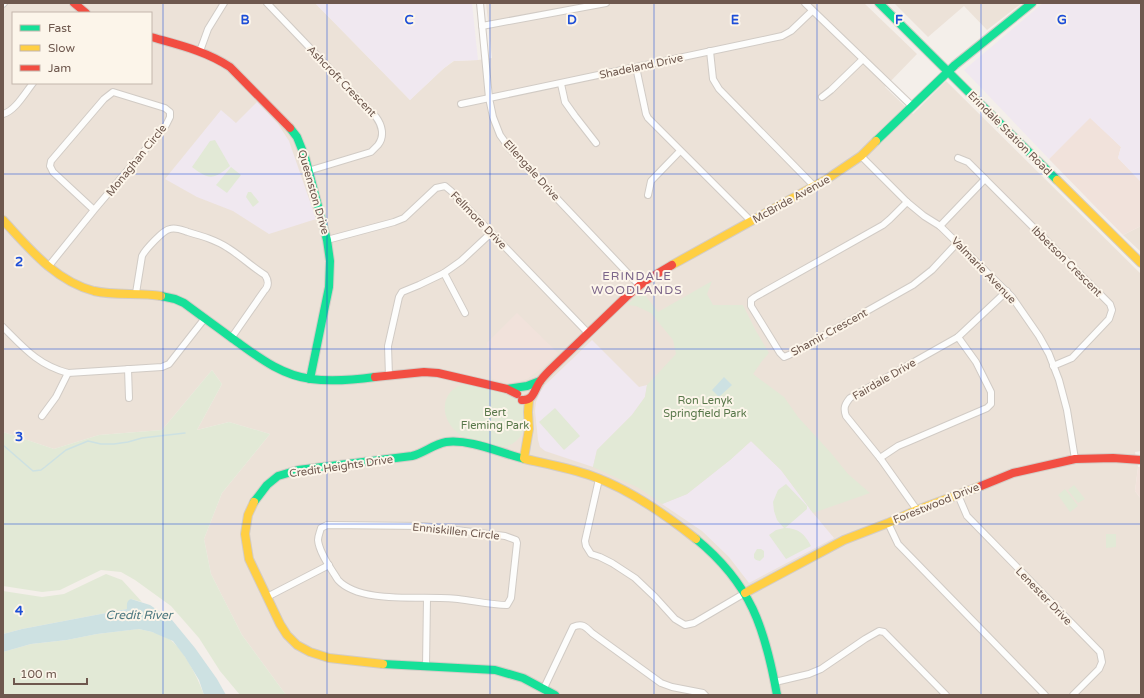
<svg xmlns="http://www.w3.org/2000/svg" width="1144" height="698" font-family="'Varela Round',sans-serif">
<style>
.residential{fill:#ece2d8;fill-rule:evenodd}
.commercial{fill:#f1e2db}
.education{fill:#f0e8f0}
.green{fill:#e2e9d6}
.water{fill:#cde1e2}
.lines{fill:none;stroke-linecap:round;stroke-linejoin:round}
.stream{stroke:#cde1e2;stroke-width:1.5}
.street-casing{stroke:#d1cbc5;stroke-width:8}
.fast-casing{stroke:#d3ccc6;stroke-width:10}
.slow-casing{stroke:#d3ccc6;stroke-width:10}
.jam-casing{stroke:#d3ccc6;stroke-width:10}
.street{stroke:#fdfdfc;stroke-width:6}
.fast{stroke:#16e098;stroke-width:8}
.slow{stroke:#ffcf43;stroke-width:8}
.jam{stroke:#f24e42;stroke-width:8}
.grid{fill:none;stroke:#1d4ed8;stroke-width:1;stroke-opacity:0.55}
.labels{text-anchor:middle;stroke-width:4;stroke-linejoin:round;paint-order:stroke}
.street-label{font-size:11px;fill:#6e584e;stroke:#fcf5ea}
.park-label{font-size:11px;fill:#59784b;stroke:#fcf5ea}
.neighbourhood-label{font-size:12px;letter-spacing:1px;fill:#7c668a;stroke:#fcf5ea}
.water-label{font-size:12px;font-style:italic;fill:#4b777f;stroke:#fcf5ea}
.grid-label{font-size:13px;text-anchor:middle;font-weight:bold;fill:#1d4ed8;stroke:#fcf5ea;stroke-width:4;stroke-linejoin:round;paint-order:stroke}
</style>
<rect width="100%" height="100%" fill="#f4efea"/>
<g class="residential">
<path d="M3 3H315L410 100 443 69 454 61 478 60 492 58 486 3H864L917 54 885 87 913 114 946 81 1141 274V451L1135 452 1138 467 1135 491 1141 499V695H286L242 635 211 574 204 539 222 493 270 434 229 422 197 430 222 384 212 370 162 430 99 435 54 449 3 432ZM13 13H151V83H13Z"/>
<path d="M894 3H1022L987 30 964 6 928 37Z"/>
<path d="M1141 226V252L1123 235Z"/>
</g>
<g class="commercial">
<path d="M1090 117 1121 147 1118 158 1141 182V226L1123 235 1049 159Z"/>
<path d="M517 313 558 353 542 368 527 379 509 383 492 379 487 343Z"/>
<path d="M1138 467H1141V499L1135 491Z"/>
</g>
<g class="education">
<path d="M315 3H472L478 60 453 61 443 69 410 100Z"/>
<path d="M1043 3H1141V182L1118 158 1121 147 1090 118 1049 159 964 70Z"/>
<path d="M257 102 278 124 289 141 316 219 269 234 233 211 197 197 165 179 221 110 236 123Z"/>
<path d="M592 340 639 387 647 385 645 397 632 415 597 450 593 467 545 451 540 447 538 440 535 411 536 402 540 392 545 385Z"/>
<path d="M751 441 781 470 813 513 834 538 749 583 729 557 702 531 662 504 687 494 730 460Z"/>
</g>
<g class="green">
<path d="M215 140 230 166C213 180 209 180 192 167L210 141Z"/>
<path d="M231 167 241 175 227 193 216 185Z"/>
<path d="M248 192H251L259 202 253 207 246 197Z"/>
<path d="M712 281 707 294 713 305H743L756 331 769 353 762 361 753 374 784 397 798 417 831 453 848 474 870 493 813 513 781 470 751 441 730 460 687 494 662 504 639 488 593 467 597 450 632 415 645 397 647 385 676 354 673 340 651 313 636 306 627 305 642 291 658 312Z"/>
<path d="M212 370 222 384 197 430 229 422 270 434 222 493 204 539 211 574 242 635 286 695H240L220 671 199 638 171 606 135 580 121 572 101 570 60 590 42 592 3 586V432L54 449 99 435 162 430Z"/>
<path d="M468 383C480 386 506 391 515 397 537 412 524 454 492 446 480 443 468 442 458 433 438 417 440 388 468 383Z"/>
<path d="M555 408 580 436 564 450 539 422Z"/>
<path d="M786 484 807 506V509L785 528C798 528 805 534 811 546L786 559 769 535 776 530 784 528 777 520 774 511 773 502 778 490Z"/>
<path d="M1074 485 1085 499 1078 503 1068 490Z"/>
<path d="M1065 489 1078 506 1070 512 1058 495Z"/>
<path d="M1106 534H1116V547L1106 548Z"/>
<path d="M757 549H761L764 551V557L760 561 756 560 754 558V554Z"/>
<path d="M106 574 122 580 142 602 131 599 127 609 22 629 3 634V591L42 597 64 594Z"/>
<path d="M138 629C149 631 165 634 173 642 186 654 198 678 204 695H3V652L31 644 67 640 97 634Z"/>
</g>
<g class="water">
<path d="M724 377 732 385 719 397 712 390Z"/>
<path d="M131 599 150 605 172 620 195 648 217 679 226 695H204L199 680 185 657 173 641 152 632 139 629 97 634 67 640 31 644 3 652V634L22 629 127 609C127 605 126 601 131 599Z"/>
</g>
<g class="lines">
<path class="stream" d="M3 445 33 471 41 470 45 467 66 450 88 441 101 444H114L128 442 142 438 185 433"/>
<defs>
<g id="street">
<path d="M267 3 376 117C382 125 385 136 378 145 376 147 373 150 371 152L308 171"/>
<path d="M480 3 489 98 493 117 500 135 510 149 639 285"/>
<path d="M805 3 912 106"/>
<path d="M3 4 4 3"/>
<path d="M482 26 606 3"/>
<path d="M200 51 208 29 224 3"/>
<path d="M710 51 713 79 719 89 814 186"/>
<path d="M636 67 646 114 648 118 751 221"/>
<path d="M561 84 565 102 575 116 596 143"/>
<path d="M822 97 831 90 863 59"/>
<path d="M461 104 782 36 791 31 812 11"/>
<path d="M3 114C15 111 25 93 33 83"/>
<path d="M861 156 907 202 924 216 940 226 1012 297 1039 336 1049 354 1059 380 1067 410 1075 459"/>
<path d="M958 158 968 162 1110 304 1112 310 1109 319 1072 358 1053 366"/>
<path d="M648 195 651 181 680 151"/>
<path d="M907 202 890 219 883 225 755 297 751 300V306L780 353 784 357 789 355 913 285 932 270 958 242"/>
<path d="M940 226 985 179"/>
<path d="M327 240 394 222 404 218 436 188 445 186 451 191 588 333"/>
<path d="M48 267 94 210 166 125 170 117V112L165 108 113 92 104 99 51 161 50 166 53 172 94 210"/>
<path d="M444 273 465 313"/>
<path d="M136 293 142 256C145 250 163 230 170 229 176 227 182 230 188 232 202 236 216 240 228 248 241 256 252 267 265 275 269 281 269 286 264 291L232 337"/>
<path d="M3 327C24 348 38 365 68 373L162 367 169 364 205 318"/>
<path d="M128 369 129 398"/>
<path d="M389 376 388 346 399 297 402 292 419 285 444 273 461 261 491 233"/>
<path d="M42 416 56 397 68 373"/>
<path d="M880 458 898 446 910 441 987 408 991 404V392L976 362 958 337"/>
<path d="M599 479 585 541 586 546 591 554 600 557 612 563 635 578 655 597 675 619 685 625 694 623 745 593"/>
<path d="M958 495 967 516 1100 652 1102 662 1099 669 1073 695"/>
<path d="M917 510 880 458 846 416C843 408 845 404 850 398L958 337 1007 291"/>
<path d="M888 523 898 544 1045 695"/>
<path d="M327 525 424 526 505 536 516 540 517 543 511 598 507 605C491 605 475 601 458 599 425 595 361 605 338 580 332 570 319 553 318 540 318 536 320 532 321 528Z"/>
<path d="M267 597 329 565"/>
<path d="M426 667 427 598"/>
<path d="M775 682 809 674 821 669 865 639 879 631 884 632 946 695"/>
<path d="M544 688 573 627C582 623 585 626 592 633L661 683 672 687 703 693 705 695"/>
</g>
<g id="fast">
<path d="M879 3 1057 180"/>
<path d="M290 128 297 137 305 157 327 240 330 261 329 287 310 379"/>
<path d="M876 141 955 65 1032 3"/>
<path d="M161 296 175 299 184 303C200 315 217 327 233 339 257 356 280 375 311 379 332 382 353 380 375 377"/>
<path d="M507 389 527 386 540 381"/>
<path d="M254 502 267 485 278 476 298 470 412 456C424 453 434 444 446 442 471 439 500 453 525 459"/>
<path d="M696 539C751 584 765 628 777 695"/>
<path d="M383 664 495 670 523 678 555 695"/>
</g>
<g id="slow">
<path d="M1057 180 1141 263"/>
<path d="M3 220C29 248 55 281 94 291 116 296 139 292 161 296"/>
<path d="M672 265 827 179 861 156 876 141"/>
<path d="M524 458 529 429 528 412 529 400"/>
<path d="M525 459C547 464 570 468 592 476 629 489 666 515 696 539"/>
<path d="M254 502 248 515 245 534 249 559 280 624 287 635 297 645 310 652 329 658 383 664"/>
<path d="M745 593 844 540 888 523 917 510 981 486"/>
</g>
<g id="jam">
<path d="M74 3 86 13"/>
<path d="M151 37C179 45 206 51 230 67L290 128"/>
<path d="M375 377 424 372 438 373 507 389 517 394"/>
<path d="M522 400C533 401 534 391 539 383 542 378 546 374 550 370L626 297 645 281 672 265"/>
<path d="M981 486 1013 473 1075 459 1113 458 1141 460"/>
</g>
</defs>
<use href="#street" class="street-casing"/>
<use href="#fast" class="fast-casing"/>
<use href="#slow" class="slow-casing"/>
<use href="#jam" class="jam-casing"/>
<use href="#street" class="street"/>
<use href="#fast" class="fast"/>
<use href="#slow" class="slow"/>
<use href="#jam" class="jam"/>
</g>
<path class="grid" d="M163 3V695M327 3V695M490 3V695M654 3V695M817 3V695M981 3V695M3 174H1141M3 349H1141M3 524H1141"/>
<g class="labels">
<g class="street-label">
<text transform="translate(641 66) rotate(-12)" y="4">Shadeland Drive</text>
<text transform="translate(342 81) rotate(46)" y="4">Ashcroft Crescent</text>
<text transform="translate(1010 133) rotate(45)" y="4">Erindale Station Road</text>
<text transform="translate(136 160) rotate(-51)" y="4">Monaghan Circle</text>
<text transform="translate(532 170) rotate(48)" y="4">Ellengale Drive</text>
<text transform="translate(314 192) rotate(74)" y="4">Queenston Drive</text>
<text transform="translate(791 199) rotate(-29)" y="4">McBride Avenue</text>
<text transform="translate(479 220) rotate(46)" y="4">Fellmore Drive</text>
<text transform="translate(1067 261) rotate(45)" y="4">Ibbetson Crescent</text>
<text transform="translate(984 270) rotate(46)" y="4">Valmarie Avenue</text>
<text transform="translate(829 332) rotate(-29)" y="4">Shamir Crescent</text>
<text transform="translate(884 379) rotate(-30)" y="4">Fairdale Drive</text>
<text transform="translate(341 466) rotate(-8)" y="4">Credit Heights Drive</text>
<text transform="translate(936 503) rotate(-22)" y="4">Forestwood Drive</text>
<text transform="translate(456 531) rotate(6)" y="4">Enniskillen Circle</text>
<text transform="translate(1044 596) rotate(46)" y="4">Lenester Drive</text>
</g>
<g class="park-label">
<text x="705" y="404">Ron Lenyk<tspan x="705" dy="13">Springfield Park</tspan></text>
<text x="495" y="416">Bert<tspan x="495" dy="13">Fleming Park</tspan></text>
</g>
<g class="neighbourhood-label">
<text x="637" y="280">ERINDALE<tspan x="637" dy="14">WOODLANDS</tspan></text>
</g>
<g class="water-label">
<text x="139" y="619">Credit River</text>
</g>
</g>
<g class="grid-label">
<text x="245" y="24">B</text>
<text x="409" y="24">C</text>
<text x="572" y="24">D</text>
<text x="735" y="24">E</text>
<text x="899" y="24">F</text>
<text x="1062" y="24">G</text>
<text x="19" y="266">2</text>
<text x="19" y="441">3</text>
<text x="19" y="615">4</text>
</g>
<rect width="1144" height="698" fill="none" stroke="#6e584e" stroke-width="8"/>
<rect x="12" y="12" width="140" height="72" fill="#fcf5ea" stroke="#c3b6ac"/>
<rect x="20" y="25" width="20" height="6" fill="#16e098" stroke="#c3b6ac"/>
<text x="48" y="32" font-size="12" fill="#6e584e">Fast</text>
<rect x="20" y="45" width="20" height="6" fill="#ffcf43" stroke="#c3b6ac"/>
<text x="48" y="52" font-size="12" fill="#6e584e">Slow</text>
<rect x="20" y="65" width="20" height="6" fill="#f24e42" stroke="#c3b6ac"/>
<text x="48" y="72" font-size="12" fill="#6e584e">Jam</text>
<path d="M14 678v6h73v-6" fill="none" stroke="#6e584e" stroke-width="2"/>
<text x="20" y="678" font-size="12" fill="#6e584e" stroke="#fcf5ea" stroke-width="3" paint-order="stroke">100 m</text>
</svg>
